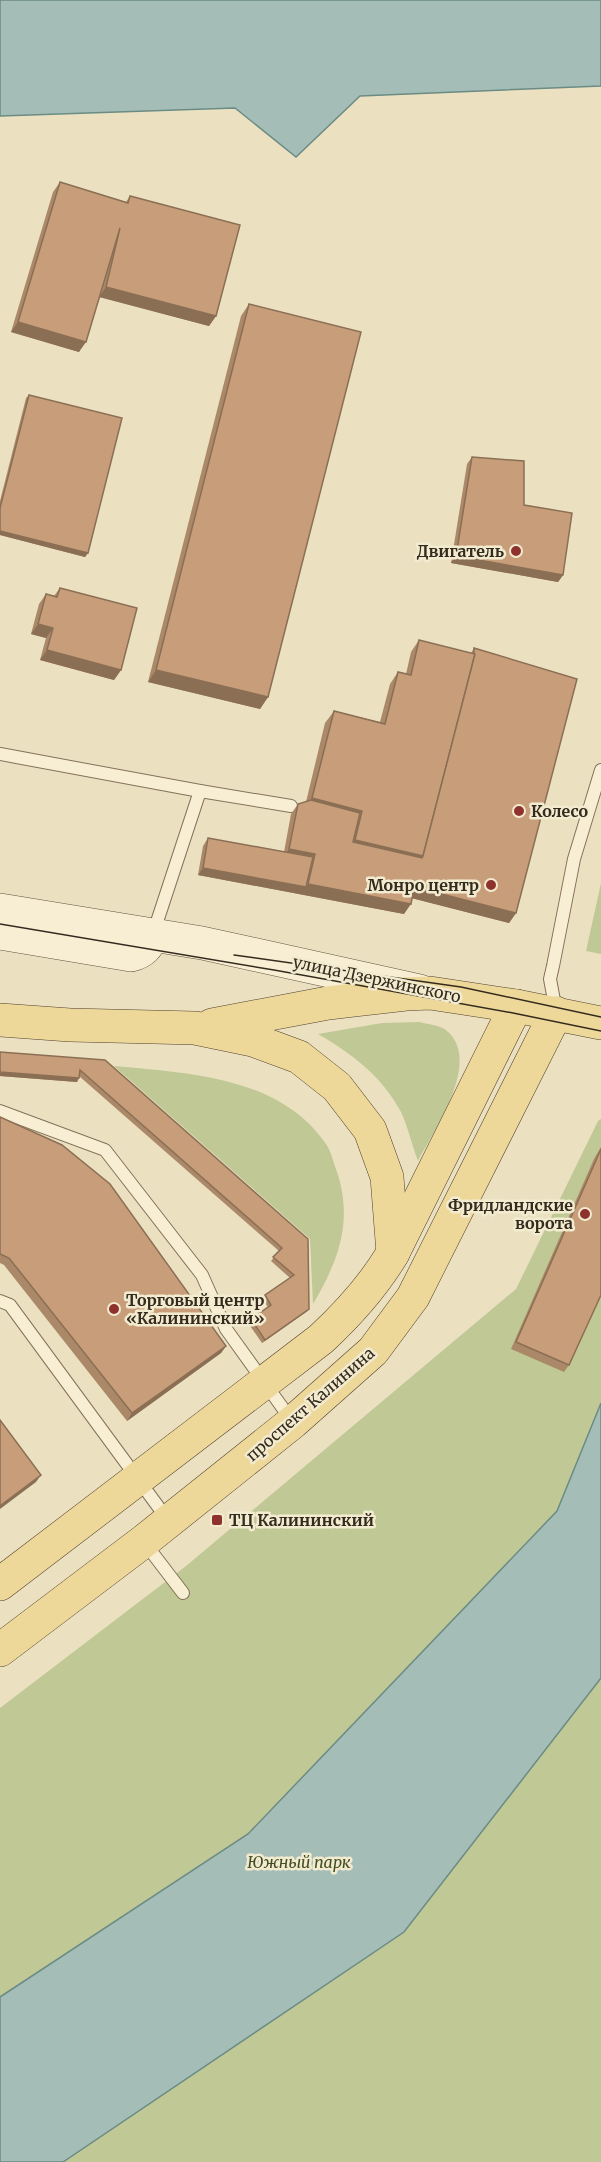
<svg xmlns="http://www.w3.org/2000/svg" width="601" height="2162" font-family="Merriweather,serif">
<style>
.green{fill:#c0c896}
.water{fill:#a4beb7;stroke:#6b8b85;stroke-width:1.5}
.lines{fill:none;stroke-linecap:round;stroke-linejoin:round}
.lane-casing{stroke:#84725a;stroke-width:14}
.secondary-casing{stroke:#65533d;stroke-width:34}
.primary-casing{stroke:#51402e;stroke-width:34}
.lane{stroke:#f7eed4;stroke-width:12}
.secondary{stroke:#f7eed4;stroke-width:33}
.primary{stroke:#edd89a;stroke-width:33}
.tram{stroke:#342a1d;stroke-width:1.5}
.wall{fill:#ab8868}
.shaded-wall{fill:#8b6f55}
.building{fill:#c79e79;stroke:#8b6f55;stroke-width:1.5}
.poi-dot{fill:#8f322d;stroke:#f3ebd0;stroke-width:2}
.labels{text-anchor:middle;stroke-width:5;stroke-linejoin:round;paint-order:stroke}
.poi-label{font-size:16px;font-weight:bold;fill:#342a1d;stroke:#f3ebd0;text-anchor:end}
.street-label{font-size:16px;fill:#342a1d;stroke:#f3ebd0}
.park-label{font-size:16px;font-style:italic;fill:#424f25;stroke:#f3ebd0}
</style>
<rect width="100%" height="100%" fill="#ebe1c1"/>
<g class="green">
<path d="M601 883V954L586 951Z"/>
<path d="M419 1022C427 1024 439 1025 446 1030 483 1060 435 1129 418 1161 412 1145 408 1127 401 1112 382 1076 352 1054 318 1034L382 1023Z"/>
<path d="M114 1066C187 1073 280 1076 326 1144 331 1151 333 1161 336 1169 354 1220 339 1260 313 1304L310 1239Z"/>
<path d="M601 1119V2162H0V1708L186 1566 516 1289 598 1121Z"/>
</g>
<g class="water">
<path d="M0 0H601V86L360 96 296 157 235 108 0 116Z"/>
<path d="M601 1403V1678L404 1932 63 2162H0V1997L248 1834 557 1511Z"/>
</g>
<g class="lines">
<defs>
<g id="lane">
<path d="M0 754 200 791"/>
<path d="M153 934 200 791 291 806"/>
<path d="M556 1011 550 979 553 966 574 859 601 770"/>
<path d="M0 1111 105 1150 202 1275 226 1329 292 1421"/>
<path d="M0 1301 10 1305 168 1520"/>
<path d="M144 1542 183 1593"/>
</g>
<g id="secondary">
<path d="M0 910 202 943 420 991"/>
<path d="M0 933 131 955C143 952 148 946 153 935"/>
</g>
<g id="primary">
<path d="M0 1020 70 1025 195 1028 253 1040 299 1057 337 1087 370 1130 387 1177 393 1253"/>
<path d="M212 1025 328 1003 406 994 430 993 516 1006 601 1023"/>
<path d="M0 1584 321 1339C349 1313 374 1285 393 1253L516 1006"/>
<path d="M0 1650 144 1541 293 1422 373 1351 413 1297 556 1013"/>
</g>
</defs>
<use href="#lane" class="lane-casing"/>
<use href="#secondary" class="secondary-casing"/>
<use href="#primary" class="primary-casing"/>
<use href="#lane" class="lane"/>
<use href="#secondary" class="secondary"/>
<use href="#primary" class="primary"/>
<g class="tram">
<path d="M0 924 274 970 513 1013 601 1031"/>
<path d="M234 955 461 987 601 1017"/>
</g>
</g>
<g class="wall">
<path d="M60 182 126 202 130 196 216 316 209 326 100 297 79 352 11 332 53 192Z"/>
<path d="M249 304 268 697 260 709 148 682 241 316Z"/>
<path d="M29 395 88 553 85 557 0 535V501L26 398Z"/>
<path d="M472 457 524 505 563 575 558 582 451 563 467 464Z"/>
<path d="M60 588 121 670 114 680 40 660 46 638 31 634 39 604 46 594 54 596Z"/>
<path d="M419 640 471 653 474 648 516 913 509 923 412 898 404 914 198 875 203 846 208 838 284 852 291 814 298 804 306 802 325 723 334 711 380 722 390 684 398 672 406 674 411 652Z"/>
<path d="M105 1060 308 1239 309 1309 306 1312 262 1343 248 1323 251 1319 268 1307 262 1299 265 1295 290 1278 271 1261 279 1251 79 1076 77 1082 0 1076Z"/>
<path d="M0 1117 226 1346 221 1353 127 1421 4 1265 0 1263Z"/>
<path d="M601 1147V1295L569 1365 564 1372 511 1349 594 1159Z"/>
</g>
<g class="shaded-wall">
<path d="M106 287 216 316 209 326 99 297Z"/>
<path d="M18 322 86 342 79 352 11 332Z"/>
<path d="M0 531 88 553 85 557 0 535Z"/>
<path d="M456 556 563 575 558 582 451 563Z"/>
<path d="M38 624 53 628 46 638 31 634Z"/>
<path d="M47 650 121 670 114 680 40 660Z"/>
<path d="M156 670 268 697 260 709 148 682Z"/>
<path d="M312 798 362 811 353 823 304 810Z"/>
<path d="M355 840 423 856 415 868 346 852Z"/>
<path d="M289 849 315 854 308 864 282 859Z"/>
<path d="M203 868 306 887 308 884 411 904 404 914 198 875Z"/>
<path d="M414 887 516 913 509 923 407 897Z"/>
<path d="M0 1072 79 1078 77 1082 0 1076Z"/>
<path d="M309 1309 306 1312 262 1343 265 1340Z"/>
<path d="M226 1346 221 1353 127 1421 132 1413Z"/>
<path d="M41 1475 36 1482 0 1509V1506Z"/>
</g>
<g class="building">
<path d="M60 182 128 203 130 196 240 225 216 316 106 287 120 228 86 342 18 322Z"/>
<path d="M249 304 361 332 268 697 156 670Z"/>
<path d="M29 395 122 418 88 553 0 531V508Z"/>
<path d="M472 457 524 461V505L572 513 563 575 456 556Z"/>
<path d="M60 588 137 608 121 670 47 650 53 628 38 624 46 594 57 597Z"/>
<path d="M419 640 475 654 423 856 355 840 362 811 312 798 334 711 385 724 398 672 411 675Z"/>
<path d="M474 648 577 679 516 913 414 887 411 904 308 884 315 854 289 849 298 804 311 800 360 813 353 842 422 858 423 856 475 654 474 653Z"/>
<path d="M208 838 313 857 306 887 203 868Z"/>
<path d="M0 1052 105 1060 308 1239 309 1309 265 1340 251 1319 271 1305 265 1295 294 1275 273 1257 282 1248 80 1070 79 1078 0 1072Z"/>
<path d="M0 1117 62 1145 110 1184 226 1346 132 1413 9 1258 0 1254Z"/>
<path d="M601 1149V1295L569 1365 516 1342Z"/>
<path d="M0 1420 41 1475 0 1506Z"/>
</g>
<g class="poi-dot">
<circle cx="516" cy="551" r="6"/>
<circle cx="519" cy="811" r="6"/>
<circle cx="491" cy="885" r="6"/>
<circle cx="585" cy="1214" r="6"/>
<circle cx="114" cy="1309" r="6"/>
<rect x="211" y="1514" width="12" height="12" rx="3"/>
</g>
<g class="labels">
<g class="poi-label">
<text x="504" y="557">Двигатель</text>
<text x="531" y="817" text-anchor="start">Колесо</text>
<text x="479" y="891">Монро центр</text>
<text x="573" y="1211">Фридландские<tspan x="573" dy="18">ворота</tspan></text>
<text x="126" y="1306" text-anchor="start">Торговый центр<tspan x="126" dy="18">«Калининский»</tspan></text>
<text x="229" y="1526" text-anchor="start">ТЦ Калининский</text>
</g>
<g class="street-label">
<text transform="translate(377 979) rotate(12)" y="6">улица Дзержинского</text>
<text transform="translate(310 1404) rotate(-41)" y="6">проспект Калинина</text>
</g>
<g class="park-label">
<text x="299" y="1868">Южный парк</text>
</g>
</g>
</svg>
